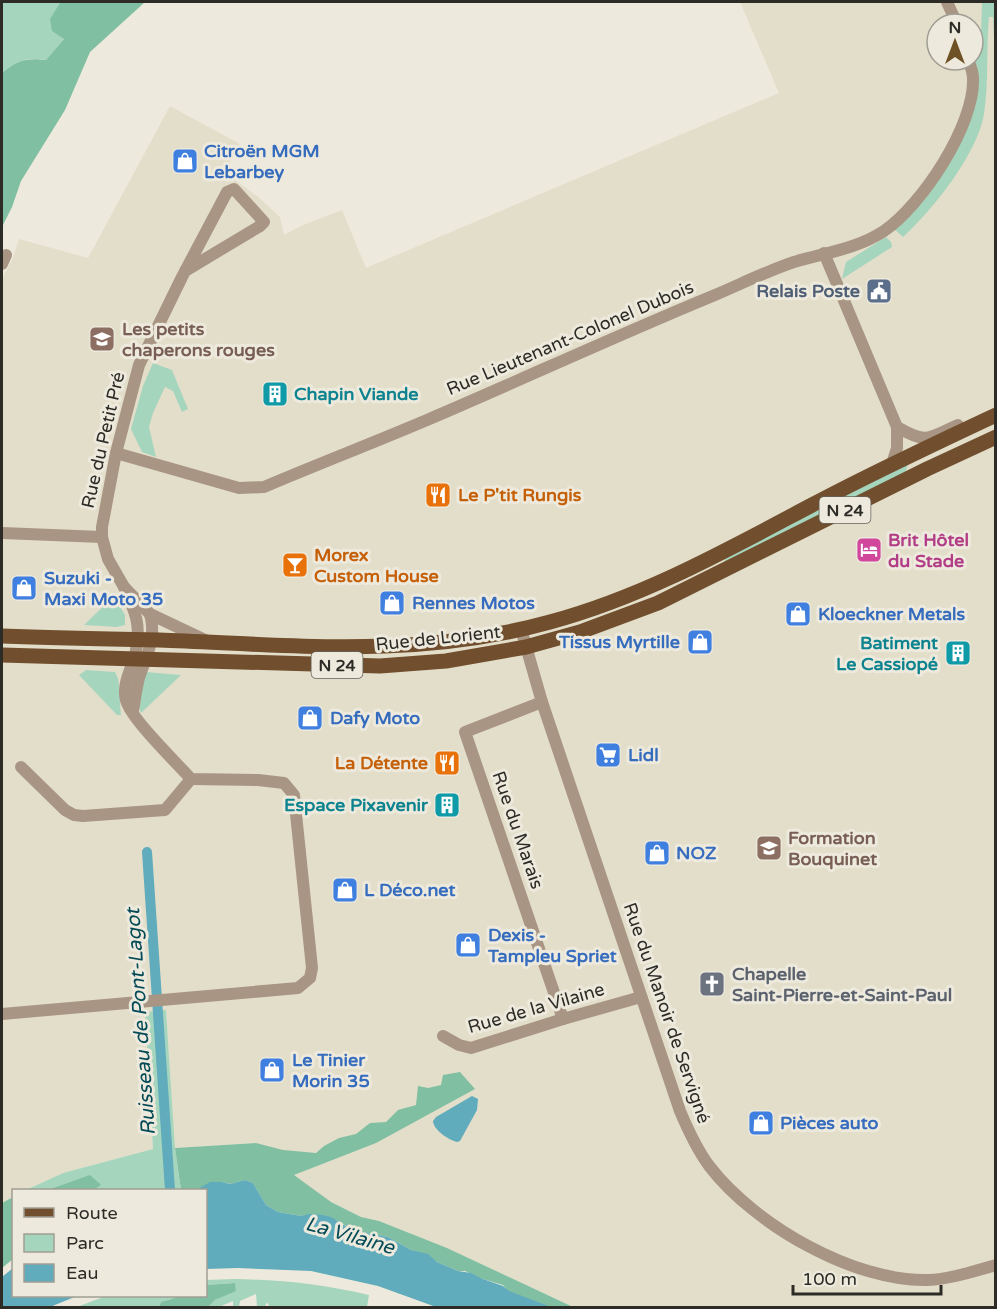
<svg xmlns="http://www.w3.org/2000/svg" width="997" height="1309" font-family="'Varela Round',sans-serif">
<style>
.built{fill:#e3deca;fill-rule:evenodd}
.green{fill:#a6d5be}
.forest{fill:#80bfa2}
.water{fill:#60abbc}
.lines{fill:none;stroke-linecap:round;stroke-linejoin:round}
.canal{stroke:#60abbc;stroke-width:10}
.minor{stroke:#a99583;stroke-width:12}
.major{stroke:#714e2d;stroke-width:15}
.labels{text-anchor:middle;stroke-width:6;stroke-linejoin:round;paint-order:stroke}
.shield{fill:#edeadd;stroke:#66645d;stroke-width:1.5}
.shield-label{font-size:16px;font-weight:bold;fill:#2c2b26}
.shop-label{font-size:18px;font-weight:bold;fill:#366cbe;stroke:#edeadd;text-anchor:start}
.service-label{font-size:18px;font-weight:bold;fill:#4e5e75;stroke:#edeadd;text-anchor:end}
.education-label{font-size:18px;font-weight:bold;fill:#785e54;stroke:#edeadd;text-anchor:start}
.street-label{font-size:18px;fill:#2c2b26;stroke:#edeadd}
.culture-label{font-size:18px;font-weight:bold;fill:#0d838f;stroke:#edeadd;text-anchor:end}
.food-label{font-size:18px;font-weight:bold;fill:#c56008;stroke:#edeadd;text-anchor:start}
.hotel-label{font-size:18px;font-weight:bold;fill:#b23c85;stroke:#edeadd;text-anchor:start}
.worship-label{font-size:18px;font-weight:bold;fill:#5b616d;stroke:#edeadd;text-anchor:start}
.water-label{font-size:20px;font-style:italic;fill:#054b57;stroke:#edeadd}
</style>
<rect width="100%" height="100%" fill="#edeadd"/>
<path class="built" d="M740 2H995V1307H573L447 1248 379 1221 361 1217 331 1202 283 1174 256 1143 175 1148 166 1010 146 1027 153 1149 63 1173 26 1190H14L13 1197 2 1203V279L12 260 19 239 88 258 170 106 240 144 224 172 257 196 280 217 284 235 301 226 342 210 366 268 779 93ZM937 24H973V60H937Z"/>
<g class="green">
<path d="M2 2H76L60 4 64 39 46 60C26 57 17 61 2 73Z"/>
<path d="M982 2H995V60L993 17H989C986 49 989 82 984 114 978 153 932 211 903 237L893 228 935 185 978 75 975 57 981 33Z"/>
<path d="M886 237 891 242 892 247 842 279 846 262Z"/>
<path d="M153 363 172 370 188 409 182 412 173 391 165 387 153 413 149 427 156 457 142 452 131 429 143 386Z"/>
<path d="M908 464 905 474 724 562 727 555Z"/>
<path d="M114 596 125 615V625L117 627 84 625Z"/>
<path d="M86 670 115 672C122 684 119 701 121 715H117L79 675Z"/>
<path d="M146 672 181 675 141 713 138 703Z"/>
<path d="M166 1010 175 1148 181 1190H26L63 1173 153 1149 145 1012Z"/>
<path d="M234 1279C284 1280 320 1284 369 1295L367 1307 270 1308 267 1302 265 1307H257L256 1294 240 1301 239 1307H233V1301L219 1307H208L215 1300 236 1290 234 1283 206 1285V1280Z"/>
<path d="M106 1296H182L161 1302 159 1307 74 1308Z"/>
</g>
<g class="forest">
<path d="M76 2H145L90 52 65 110 21 181 12 207 2 227V73C18 60 26 58 46 60L64 39 52 31 50 19 60 3Z"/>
<path d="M460 1072 475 1089 376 1143 294 1175 331 1202 361 1217 379 1221 447 1248 573 1307 545 1306 508 1291 503 1285 483 1279 465 1271H458L437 1262 428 1255 411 1250 388 1237 352 1230 340 1222 323 1215H310L301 1216 278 1212 266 1205 253 1183 245 1180 230 1184 222 1182 196 1190H181L175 1148 256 1143 283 1150 316 1153 324 1146 339 1138 356 1134 370 1123 386 1122 398 1110 416 1105 418 1086 428 1088 441 1085 443 1075Z"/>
<path d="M90 1175 101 1185 93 1190H48Z"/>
<path d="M13 1197V1259L2 1268V1203Z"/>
<path d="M235 1283 236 1291 215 1300 208 1307H159L161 1302 182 1296H206V1285Z"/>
</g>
<g class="water">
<path d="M472 1096 478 1099 477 1110 460 1141 457 1142C448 1140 433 1129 433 1121L436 1117Z"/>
<path d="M245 1180 253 1183 266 1205 278 1212 301 1216 310 1214 323 1215 331 1217 352 1230 388 1237 411 1250 428 1254 437 1262 458 1271 471 1273 483 1279 503 1286 509 1291 551 1307H436L378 1286 311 1271 238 1268 206 1269V1190H196L210 1182H222L230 1184Z"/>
<path d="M13 1268 14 1296H77L50 1307H2V1277Z"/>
</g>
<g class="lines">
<path class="canal" d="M147 852 170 1190"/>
<g class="minor">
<path d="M947 2 957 24"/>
<path d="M824 253 897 427V448L892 464"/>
<path d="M2 264 6 255"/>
<path d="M185 271 260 226 264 222 234 189 227 192 182 277 139 365 116 453 102 527V537L108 559 124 587 150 614 205 640"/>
<path d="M897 427C928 445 928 438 958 425"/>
<path d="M116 453 239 488 264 487C318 464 373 443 427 420 523 379 618 335 715 295 741 284 767 271 794 262 824 253 857 249 884 231 922 205 975 125 973 78 973 72 970 66 969 60"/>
<path d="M2 533 102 537"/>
<path d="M521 629 542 702 680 1111C688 1130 697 1150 710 1167 755 1225 854 1282 928 1280 951 1279 974 1271 996 1265"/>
<path d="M542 702 465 732 563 1019"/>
<path d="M133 711C135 700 136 689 139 678 146 656 157 638 150 614"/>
<path d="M21 767 65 810 74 815 83 816 165 810 191 779"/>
<path d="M2 1014 298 988 310 978 312 968 294 795 284 783 258 780 191 779C176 762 130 718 126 700 122 686 130 671 134 659 142 628 137 615 124 587"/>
<path d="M443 1036 459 1045 471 1048 563 1019 641 997"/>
</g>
<g class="major">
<path d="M2 636C54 638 106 639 159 640 294 645 416 659 550 622 643 597 727 550 812 505 872 473 934 444 996 415"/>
<path d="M2 655 380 666 446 661 526 647 580 632 658 603 927 469 996 437"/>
</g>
</g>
<defs>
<symbol id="shop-square" viewBox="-11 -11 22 22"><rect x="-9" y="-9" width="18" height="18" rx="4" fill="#3f7fe0" stroke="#edeadd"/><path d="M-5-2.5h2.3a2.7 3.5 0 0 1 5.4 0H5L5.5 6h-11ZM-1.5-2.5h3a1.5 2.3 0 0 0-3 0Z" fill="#fff"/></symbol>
<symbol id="civic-square" viewBox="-11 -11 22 22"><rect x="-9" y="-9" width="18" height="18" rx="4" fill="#5c6f8a" stroke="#edeadd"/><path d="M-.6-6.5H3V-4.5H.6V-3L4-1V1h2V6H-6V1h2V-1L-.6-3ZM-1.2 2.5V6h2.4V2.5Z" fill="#fff"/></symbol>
<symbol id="school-square" viewBox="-11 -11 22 22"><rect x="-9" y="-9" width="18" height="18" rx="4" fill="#8d6e63" stroke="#edeadd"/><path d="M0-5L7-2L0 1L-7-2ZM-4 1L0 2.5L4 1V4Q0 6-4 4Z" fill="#fff"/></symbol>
<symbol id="building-square" viewBox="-11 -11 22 22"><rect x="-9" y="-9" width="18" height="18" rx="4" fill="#0f9aa8" stroke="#edeadd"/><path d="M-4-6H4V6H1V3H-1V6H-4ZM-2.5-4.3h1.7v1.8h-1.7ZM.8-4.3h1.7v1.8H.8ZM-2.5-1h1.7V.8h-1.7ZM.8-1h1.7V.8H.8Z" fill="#fff"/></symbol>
<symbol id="restaurant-square" viewBox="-11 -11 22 22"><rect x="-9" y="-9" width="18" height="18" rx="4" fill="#e8710a" stroke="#edeadd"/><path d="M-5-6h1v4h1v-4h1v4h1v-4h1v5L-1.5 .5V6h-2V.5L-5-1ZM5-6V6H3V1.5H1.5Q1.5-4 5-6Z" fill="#fff"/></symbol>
<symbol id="hotel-square" viewBox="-11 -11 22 22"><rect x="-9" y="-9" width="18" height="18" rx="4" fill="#d1479c" stroke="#edeadd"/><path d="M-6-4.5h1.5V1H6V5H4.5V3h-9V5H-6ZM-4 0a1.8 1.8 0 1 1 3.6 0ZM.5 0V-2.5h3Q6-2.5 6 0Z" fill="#fff"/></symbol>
<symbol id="bar-square" viewBox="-11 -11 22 22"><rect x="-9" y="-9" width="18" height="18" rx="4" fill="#e8710a" stroke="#edeadd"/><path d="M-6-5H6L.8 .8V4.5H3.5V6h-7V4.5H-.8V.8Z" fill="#fff"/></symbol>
<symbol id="supermarket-square" viewBox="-11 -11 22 22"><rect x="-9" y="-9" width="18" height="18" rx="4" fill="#3f7fe0" stroke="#edeadd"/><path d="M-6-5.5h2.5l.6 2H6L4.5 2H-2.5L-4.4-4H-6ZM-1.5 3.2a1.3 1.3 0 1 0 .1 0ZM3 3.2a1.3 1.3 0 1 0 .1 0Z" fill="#fff"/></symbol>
<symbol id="university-square" viewBox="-11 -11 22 22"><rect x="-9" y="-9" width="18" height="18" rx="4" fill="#8d6e63" stroke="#edeadd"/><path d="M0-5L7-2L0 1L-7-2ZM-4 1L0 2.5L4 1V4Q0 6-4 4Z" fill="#fff"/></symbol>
<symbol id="church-square" viewBox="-11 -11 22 22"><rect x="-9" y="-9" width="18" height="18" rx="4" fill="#6b7280" stroke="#edeadd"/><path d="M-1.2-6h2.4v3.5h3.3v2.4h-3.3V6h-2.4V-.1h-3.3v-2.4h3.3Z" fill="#fff"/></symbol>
</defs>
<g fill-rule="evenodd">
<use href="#shop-square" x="170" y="146" width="30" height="30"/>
<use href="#civic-square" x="864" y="276" width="30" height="30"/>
<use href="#school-square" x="87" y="324" width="30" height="30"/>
<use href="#building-square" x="260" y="379" width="30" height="30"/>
<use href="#restaurant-square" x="423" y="480" width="30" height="30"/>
<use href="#hotel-square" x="854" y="535" width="30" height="30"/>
<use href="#bar-square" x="280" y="550" width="30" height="30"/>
<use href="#shop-square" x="9" y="573" width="30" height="30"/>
<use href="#shop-square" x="377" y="588" width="30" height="30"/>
<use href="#shop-square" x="783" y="599" width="30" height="30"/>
<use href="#shop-square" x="685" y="627" width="30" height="30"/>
<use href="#building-square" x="943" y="638" width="30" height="30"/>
<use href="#shop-square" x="295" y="703" width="30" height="30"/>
<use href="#supermarket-square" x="593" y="740" width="30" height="30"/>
<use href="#restaurant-square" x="432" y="748" width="30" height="30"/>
<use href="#building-square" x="432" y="790" width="30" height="30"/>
<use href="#university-square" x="754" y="833" width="30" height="30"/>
<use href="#shop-square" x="642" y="838" width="30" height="30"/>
<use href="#shop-square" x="330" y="875" width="30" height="30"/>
<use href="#shop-square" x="453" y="930" width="30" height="30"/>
<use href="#church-square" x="697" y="969" width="30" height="30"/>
<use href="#shop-square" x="257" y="1055" width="30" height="30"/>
<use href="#shop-square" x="746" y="1108" width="30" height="30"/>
</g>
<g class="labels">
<g class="shield">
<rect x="819.5" y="497" width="51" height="26" rx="4.5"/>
<rect x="311.5" y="652" width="51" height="26" rx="4.5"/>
</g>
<g class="shield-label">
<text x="845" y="516">N 24</text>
<text x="337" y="671">N 24</text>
</g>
<g class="shop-label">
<text x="204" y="157">Citroën MGM<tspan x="204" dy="21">Lebarbey</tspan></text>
<text x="44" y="584">Suzuki -<tspan x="44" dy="21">Maxi Moto 35</tspan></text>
<text x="412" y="609">Rennes Motos</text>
<text x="818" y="620">Kloeckner Metals</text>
<text x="680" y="648" text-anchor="end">Tissus Myrtille</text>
<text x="330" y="724">Dafy Moto</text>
<text x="628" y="761">Lidl</text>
<text x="676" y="859">NOZ</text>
<text x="364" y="896">L Déco.net</text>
<text x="488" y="941">Dexis -<tspan x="488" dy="21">Tampleu Spriet</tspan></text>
<text x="292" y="1066">Le Tinier<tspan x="292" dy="21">Morin 35</tspan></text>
<text x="780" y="1129">Pièces auto</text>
</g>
<g class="service-label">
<text x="860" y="297">Relais Poste</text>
</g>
<g class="education-label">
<text x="122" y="335">Les petits<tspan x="122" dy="21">chaperons rouges</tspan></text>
<text x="788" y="844">Formation<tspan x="788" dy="21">Bouquinet</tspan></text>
</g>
<g class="street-label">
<text transform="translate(570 338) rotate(-23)" y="6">Rue Lieutenant-Colonel Dubois</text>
<text transform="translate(103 440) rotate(-77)" y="6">Rue du Petit Pré</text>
<text transform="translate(438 638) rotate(-6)" y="6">Rue de Lorient</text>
<text transform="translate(518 830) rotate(71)" y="6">Rue du Marais</text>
<text transform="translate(536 1008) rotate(-16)" y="6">Rue de la Vilaine</text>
<text transform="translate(667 1013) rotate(71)" y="6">Rue du Manoir de Servigné</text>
</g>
<g class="culture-label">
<text x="294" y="400" text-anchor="start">Chapin Viande</text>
<text x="938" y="649">Batiment<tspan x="938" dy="21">Le Cassiopé</tspan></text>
<text x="428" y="811">Espace Pixavenir</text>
</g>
<g class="food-label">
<text x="458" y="501">Le P'tit Rungis</text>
<text x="314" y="561">Morex<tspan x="314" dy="21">Custom House</tspan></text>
<text x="428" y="769" text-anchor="end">La Détente</text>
</g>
<g class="hotel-label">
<text x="888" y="546">Brit Hôtel<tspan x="888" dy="21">du Stade</tspan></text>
</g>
<g class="worship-label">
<text x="732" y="980">Chapelle<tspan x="732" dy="21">Saint-Pierre-et-Saint-Paul</tspan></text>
</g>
<g class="water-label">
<text transform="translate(140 1022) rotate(-94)" y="7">Ruisseau de Pont-Lagot</text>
<text transform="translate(350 1235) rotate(16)" y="7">La Vilaine</text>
</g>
</g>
<rect width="997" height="1309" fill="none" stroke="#2c2b26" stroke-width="6"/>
<rect x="12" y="1189" width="195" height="108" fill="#edeadd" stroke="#a09e94" stroke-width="1.5"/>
<rect x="24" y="1208" width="30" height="9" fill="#714e2d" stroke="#a09e94" stroke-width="1.5"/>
<text x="66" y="1219" font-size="18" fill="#2c2b26">Route</text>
<rect x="24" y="1234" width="30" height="18" fill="#a6d5be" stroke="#a09e94" stroke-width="1.5"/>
<text x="66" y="1249" font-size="18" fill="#2c2b26">Parc</text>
<rect x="24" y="1264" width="30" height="18" fill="#60abbc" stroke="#a09e94" stroke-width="1.5"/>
<text x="66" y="1279" font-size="18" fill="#2c2b26">Eau</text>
<g transform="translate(955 42)"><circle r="28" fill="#edeadd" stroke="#a09e94" stroke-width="1.5"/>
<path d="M0-4.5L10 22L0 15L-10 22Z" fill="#6f5126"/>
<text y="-9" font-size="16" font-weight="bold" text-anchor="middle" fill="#2c2b26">N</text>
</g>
<path d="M793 1285v9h148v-9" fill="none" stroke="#2c2b26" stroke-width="3"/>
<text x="802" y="1285" font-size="18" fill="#2c2b26" stroke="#edeadd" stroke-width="4.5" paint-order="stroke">100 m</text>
</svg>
